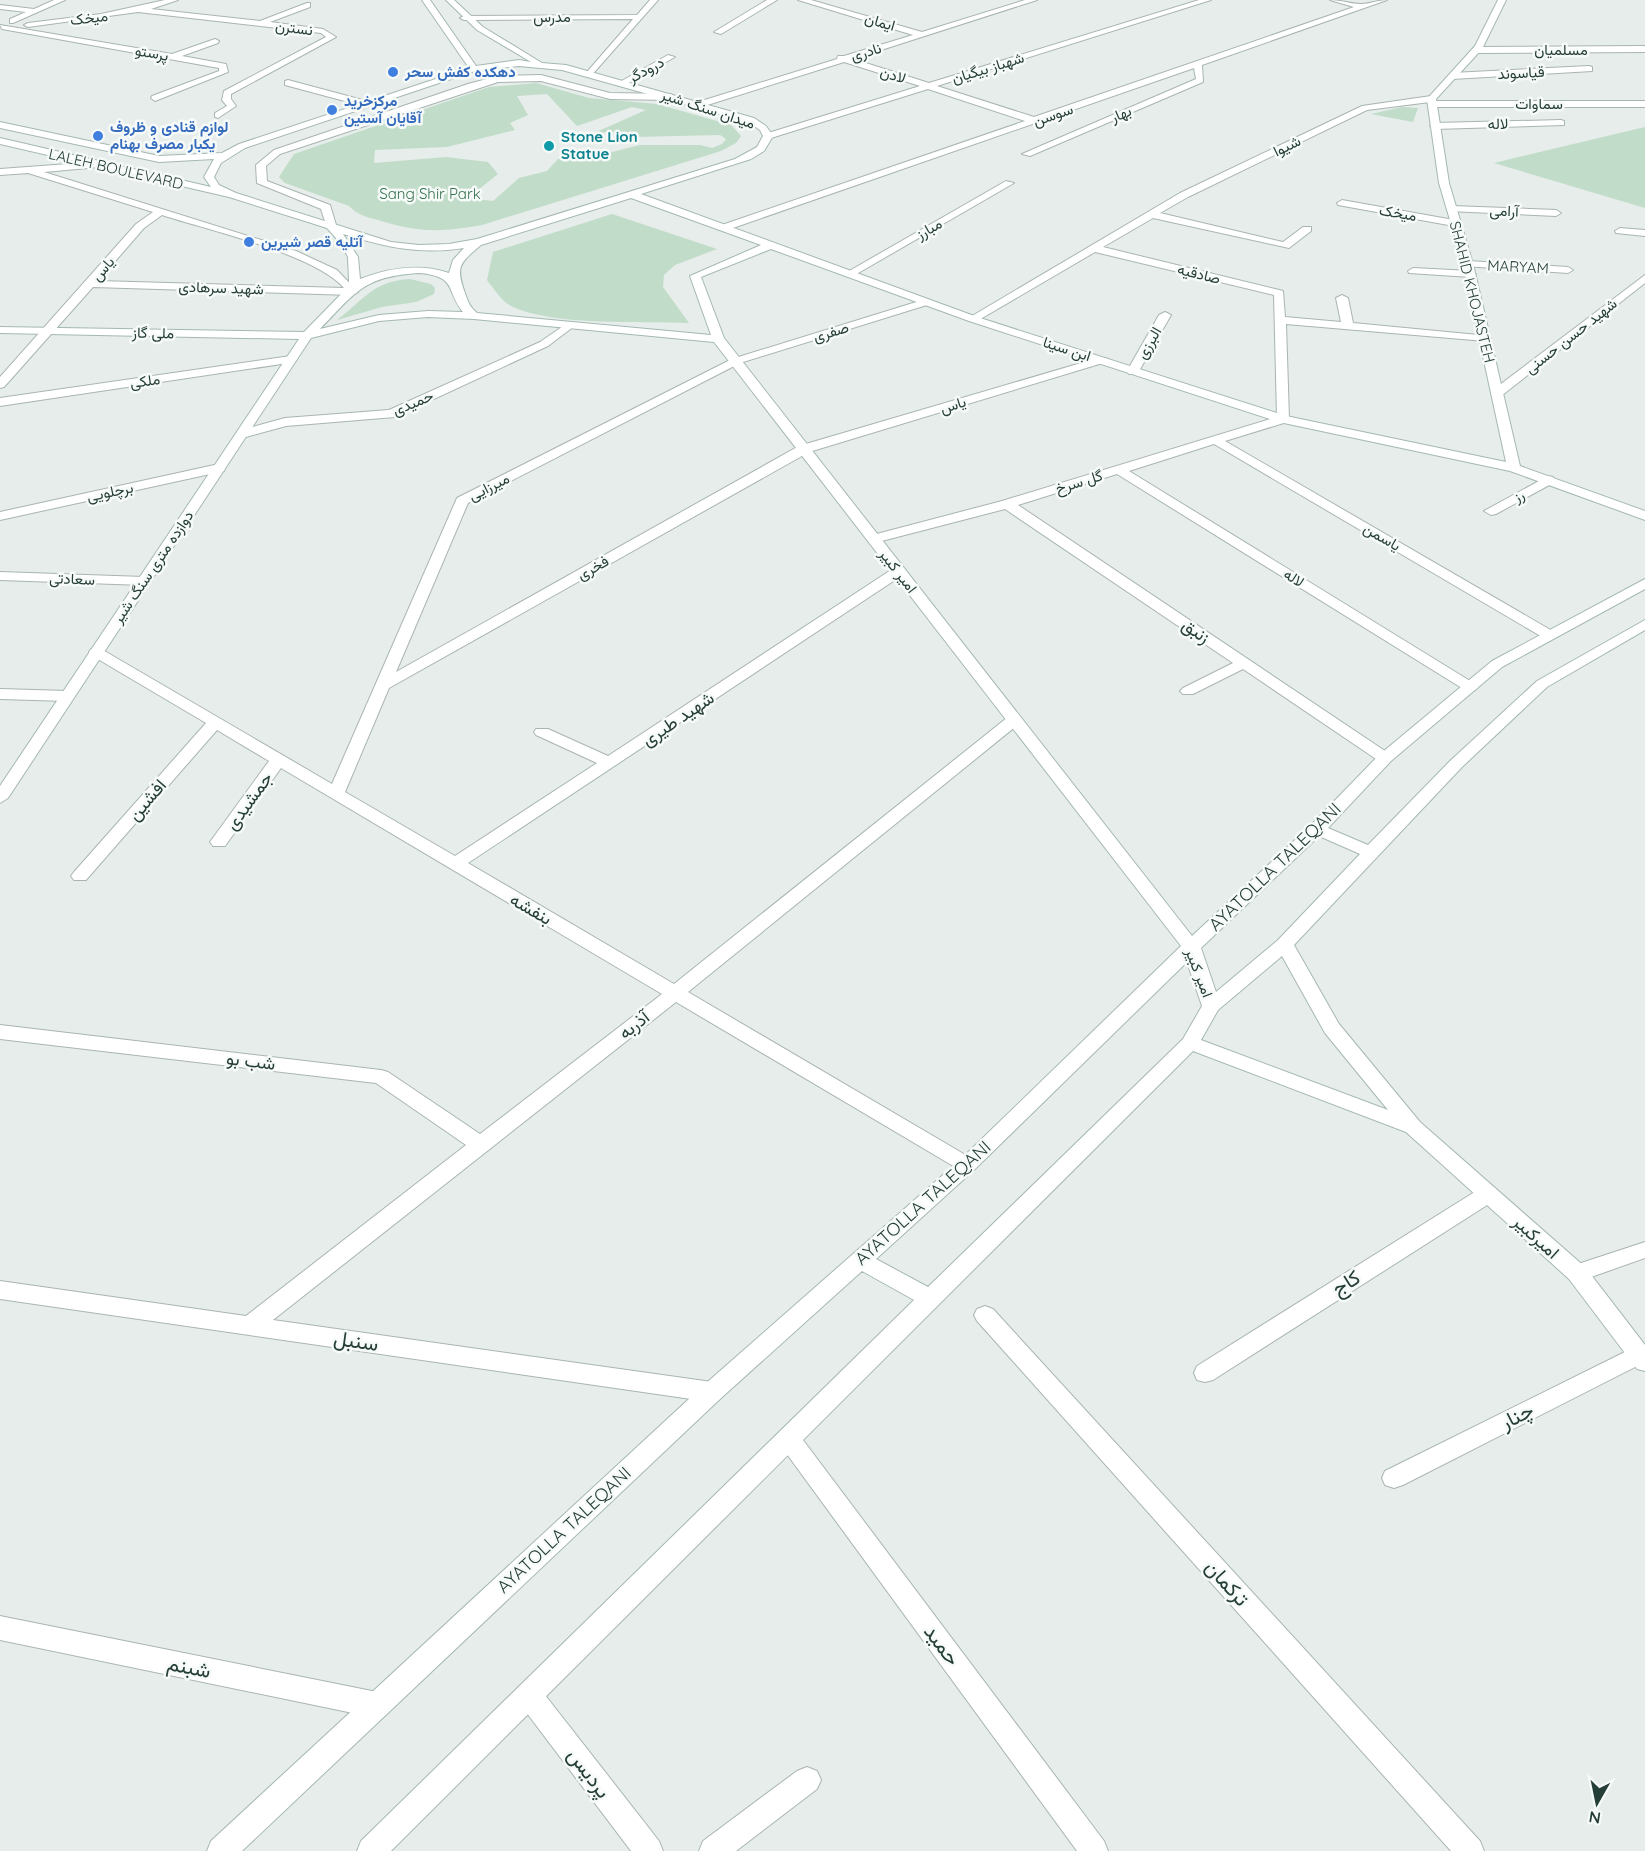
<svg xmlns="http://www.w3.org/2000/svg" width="1645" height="1851" font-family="Quicksand,Vazirmatn,sans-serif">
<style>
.green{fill:#c1dcc9;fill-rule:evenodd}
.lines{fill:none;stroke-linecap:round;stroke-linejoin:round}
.lane-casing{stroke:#a9b5b1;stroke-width:2}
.street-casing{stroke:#a9b5b1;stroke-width:2}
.secondary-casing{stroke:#a5b8b2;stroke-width:2}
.lane{fill:#fff;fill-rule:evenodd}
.street{fill:#fff;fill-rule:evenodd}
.secondary{fill:#fff;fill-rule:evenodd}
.shop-dot{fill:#3f7fe0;stroke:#f6faf8;stroke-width:2}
.culture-dot{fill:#0f9aa8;stroke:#f6faf8;stroke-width:2}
.labels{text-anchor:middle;stroke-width:5;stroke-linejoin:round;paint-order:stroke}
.far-street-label{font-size:15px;fill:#263e38;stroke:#f6faf8}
.far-shop-label{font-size:15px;font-weight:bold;fill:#366cbe;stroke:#f6faf8;text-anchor:start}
.far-culture-label{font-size:15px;font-weight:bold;fill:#0d838f;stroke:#f6faf8;text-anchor:start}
.far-park-label{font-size:15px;fill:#34714d;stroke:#f6faf8}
.street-label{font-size:18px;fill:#263e38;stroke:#f6faf8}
.near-street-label{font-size:21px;fill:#263e38;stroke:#f6faf8}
</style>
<rect width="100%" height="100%" fill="#e6edea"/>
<g class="green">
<path d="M536 83 589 98 657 104 731 125 741 136 736 143 721 151 482 225C441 232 422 233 381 221 368 217 358 216 349 206L285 183 279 177 294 154 489 87ZM547 94 577 126 632 107 646 110 594 133 618 132 635 137 720 135 726 139 722 144 712 148 700 145H640L612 152 589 150 558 159 547 171 519 178 493 201 468 198 498 174 488 162 446 157 374 163 375 150 447 147 515 130 510 123 528 115 517 96Z"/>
<path d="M1402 107 1418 108 1413 122 1371 114Z"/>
<path d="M1645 127V208L1494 163Z"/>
<path d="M612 214 717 249 675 265 664 275 663 287 689 323C642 321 554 326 513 307 502 302 494 289 487 280L493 252Z"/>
<path d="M410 279 431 284 435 288 434 294 416 302 382 307 337 320C365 299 373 281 410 279Z"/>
</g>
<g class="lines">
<defs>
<path id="lane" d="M541 75 610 93 671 94 675 97 671 100 610 99 541 81 498 82 280 154 266 166 267 181 330 205 337 228 332 231 327 228 321 209 257 183 256 165 274 150 468 84 498 76Z"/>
<g id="street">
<path d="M54 0H65L13 23H10V19L26 12 0 9V5L34 9Z"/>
<path d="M165 0H178L151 9 260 21 307 3H310V7L270 22 323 29 336 37 231 94V99L236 106 218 118 215 117V113L227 106 222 100 224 91 326 37 321 33 138 12 28 27 24 25 28 23 101 14Z"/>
<path d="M650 0H658L590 77 586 74 587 72 633 19 464 20 460 18 464 16 637 15Z"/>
<path d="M767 0H777L721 34 714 32Z"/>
<path d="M798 0H811L922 32 1025 0H1037L853 59 929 83 1199 0H1211L937 86 1034 117 1354 7 1330 0C1341 0 1351 4 1361 4 1370 4 1378 0 1387 0L1202 65 1203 82 1030 156 1022 154 1196 79 1194 68 727 230H719V226L1025 121 928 89 771 138H765V134L920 86 844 62 701 107H695V103L837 59 838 56H844L913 35Z"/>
<path d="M0 25 172 54 215 39 219 41 218 43 182 56 226 64 228 72 155 101 151 98 152 96 219 71V68L2 29Z"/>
<path d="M1645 46V52L1476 53 1472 50 1476 47Z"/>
<path d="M668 55 675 57 625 85 618 83Z"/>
<path d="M1589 66 1592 67V71L1452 79 1448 76 1452 73Z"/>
<path d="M288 80 370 102 371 104 367 107 285 85V81Z"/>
<path d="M1431 96 1435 99 1432 101H1645V107H1432L1428 104 1430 102 1367 110 1188 197 1160 213 1283 242 1303 227H1311V231L1289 248 1153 218 1103 247 1283 291 1285 317 1341 322 1336 298 1342 295 1348 298 1353 323 1489 336 1491 338 1485 341 1286 324 1289 419 1287 422 1225 441 1554 632 1556 635 1554 638H1544L1214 444 1129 471 1475 684 1478 687 1475 690H1465L1117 474 1018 505 1391 755 1393 758 1385 763 1379 761 1243 669 1193 694H1183L1180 691 1183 688 1233 663 1005 509 874 543 869 542 867 539 869 536 1002 501 1277 417 1274 295 1095 252 977 321H969L967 319 1180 193 1362 106Z"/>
<path d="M1561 120 1564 121V125L1435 129 1430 126 1435 123Z"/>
<path d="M96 162 99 163V167L44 172 296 251 337 270 358 292 352 295 93 287 4 387 0 388V377L136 224 153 212 28 173 0 175V169ZM162 215C207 230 315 254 344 288L98 281 144 228Z"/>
<path d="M1006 181 1014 183 853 276H845L844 274Z"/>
<path d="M1342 200 1454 220 1459 223 1454 226 1338 205 1337 203Z"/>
<path d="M1452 206 1556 210 1561 213 1556 216 1448 211 1447 209Z"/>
<path d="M1620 228 1645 230V236L1616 233 1615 231Z"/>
<path d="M1468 261 1568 267 1573 270 1568 273 1464 266 1463 264Z"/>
<path d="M1413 268 1471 271 1476 274 1471 277 1409 273 1408 271Z"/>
<path d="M1645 275V283L1501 396H1493V390Z"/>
<path d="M926 299 932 302 930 304 740 363 468 503 396 672 799 446 1098 358H1106L1108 360 1106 362 809 452 389 688 345 792 455 856 597 763 536 735 534 732 536 729H548L608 756 894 568H904L906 571 904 574 468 863 674 984 1008 717H1020L1022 720 1020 723 688 992 974 1160 977 1165 974 1170 967 1173 960 1170 676 1002 273 1320 712 1382 720 1385 724 1392 720 1399 712 1402 0 1299V1281L246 1316 466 1145 376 1083 0 1039V1025L381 1070 388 1072 480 1134 662 994 281 768 225 846H213L210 842 269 761 217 730 86 880H74L71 876 74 872 206 723 91 655 89 652 91 649H101L332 784 457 498 732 359Z"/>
<path d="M1165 312 1171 315 1139 371 1137 374H1129L1127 371 1159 315Z"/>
<path d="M569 322 575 325 573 327 548 346 395 417 286 426 242 438 236 434 238 431 285 418 389 410 540 342Z"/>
<path d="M291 356 295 358V362L0 406V398Z"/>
<path d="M219 464 224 465 225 468 224 471 0 520V512Z"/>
<path d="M1548 476 1553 477 1555 480 1553 483 1496 514 1491 515 1484 511Z"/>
<path d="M0 572 144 577 151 581 144 585 0 580Z"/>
<path d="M0 689 67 691 75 696 67 701 0 699Z"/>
<path d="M1488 1186 1495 1188 1498 1194 1495 1200 1213 1380 1205 1382 1197 1380 1194 1373 1197 1366 1481 1188Z"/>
<path d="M1645 1242V1258L1577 1282 1569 1279 1566 1273 1569 1267Z"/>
<path d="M985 1306 993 1309 1480 1841 1484 1851H1451L977 1321 974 1315 977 1309Z"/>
<path d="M1639 1345 1645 1347V1362L1403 1485 1394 1488 1385 1485 1382 1478 1385 1471Z"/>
<path d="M789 1429 797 1432 1104 1841 1108 1851H1077L781 1446 777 1439 781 1432Z"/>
<path d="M0 1616 377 1692 386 1696 390 1705 386 1714 377 1718 0 1640Z"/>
<path d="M529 1682 538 1686 659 1841 663 1851H631L520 1704 516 1695 520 1686Z"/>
<path d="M807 1767 817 1771 821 1780 817 1789 736 1851H699L703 1841 797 1771Z"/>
</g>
<path id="secondary" d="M422 0H430L476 66 519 60 531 62 477 30 446 0H454L483 27 542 63 566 65 754 118 766 126 773 136 764 151 751 159 641 194 977 317 1286 416 1506 462 1463 264 1439 183 1427 99 1475 46 1498 0H1506L1482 49 1436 99 1449 183 1473 264 1520 466 1645 511V520L1510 471 1279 422 969 321 771 249 701 277 724 338 1192 936 1311 825 1379 755 1492 661 1645 579V589L1502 667 1391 761 1328 828 1368 845 1450 761 1537 681 1645 620V630L1547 687 1462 767 1294 945 1339 1024 1420 1122 1585 1267 1645 1345V1371L1637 1369 1569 1279 1406 1132 1193 1051 391 1851H357L361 1841 914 1300 862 1271 720 1399 242 1851H207L211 1841 704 1385 960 1160 1181 946 714 342 474 319 428 317 379 321 311 338 8 798 0 803V786L299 339 0 333V327L304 332 347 288 349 282 348 257 341 244 327 228 229 197 0 144V138L211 187 204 177 214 159 159 162 0 128V122L159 156 222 153 239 144 469 68ZM519 66 562 70 748 122 760 130 763 136 757 147 735 159 477 239 449 244 419 245 391 242 236 193 219 185 214 177 221 163 245 148 475 71ZM631 198 761 245 690 276 711 335 477 313C470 307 468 302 465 293 455 266 460 263 481 245ZM343 234C386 247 419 255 464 248L453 260 449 273C419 263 389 268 360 279L358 257ZM420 273C458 277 445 290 463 312L428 311 379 315 320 329C356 292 364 276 420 273ZM1319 836 1360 854 1278 940 1216 992 1201 948ZM1282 956 1325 1033 1388 1110 1201 1040 1218 1010ZM1187 962 1202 1006 1183 1039 928 1287 876 1259 974 1170Z"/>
</defs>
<use href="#lane" class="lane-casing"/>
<use href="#street" class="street-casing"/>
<use href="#secondary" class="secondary-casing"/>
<use href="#lane" class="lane"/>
<use href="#street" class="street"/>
<use href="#secondary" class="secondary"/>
</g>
<g class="shop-dot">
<circle cx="393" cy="72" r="6"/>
<circle cx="332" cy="110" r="6"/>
<circle cx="98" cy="136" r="6"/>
<circle cx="249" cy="242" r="6"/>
</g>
<circle class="culture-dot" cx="549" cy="146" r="6"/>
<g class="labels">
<g class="far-street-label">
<text x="552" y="22">مدرس</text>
<text transform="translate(89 18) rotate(-7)" y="5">میخک</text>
<text transform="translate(880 22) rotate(16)" y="5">ایمان</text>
<text transform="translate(294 28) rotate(7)" y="5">نسترن</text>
<text x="1561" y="55">مسلمیان</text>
<text transform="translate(866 52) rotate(-17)" y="5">نادری</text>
<text transform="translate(152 53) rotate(10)" y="5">پرستو</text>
<text transform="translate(988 68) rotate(-17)" y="5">شهباز بیگیان</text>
<text transform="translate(646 70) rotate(-28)" y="5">درودگر</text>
<text transform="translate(1521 73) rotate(-3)" y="5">قیاسوند</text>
<text transform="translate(893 75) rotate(18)" y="5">لادن</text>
<text x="1539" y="109">سماوات</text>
<text transform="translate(708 109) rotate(18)" y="5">میدان سنگ شیر</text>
<text transform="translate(1121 114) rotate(-23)" y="5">بهار</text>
<text transform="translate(1053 115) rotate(-19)" y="5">سوسن</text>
<text transform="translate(1498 124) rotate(-2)" y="5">لاله</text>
<text transform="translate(1287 146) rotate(-26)" y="5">شیوا</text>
<text transform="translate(116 169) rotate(13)" y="5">LALEH BOULEVARD</text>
<text transform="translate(1504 211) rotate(2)" y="5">آرامی</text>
<text transform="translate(1398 213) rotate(10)" y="5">میخک</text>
<text transform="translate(929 229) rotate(-30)" y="5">مبارز</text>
<text transform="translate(1518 267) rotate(3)" y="5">MARYAM</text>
<text transform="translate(103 269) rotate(-49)" y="5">یاس</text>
<text transform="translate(1199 274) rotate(14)" y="5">صادقیه</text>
<text transform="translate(221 288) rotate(2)" y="5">شهید سرهادی</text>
<text transform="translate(1472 292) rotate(76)" y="5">SHAHID KHOJASTEH</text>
<text transform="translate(831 332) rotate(-17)" y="5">صفری</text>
<text transform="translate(153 333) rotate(1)" y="5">ملی گاز</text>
<text transform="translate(1571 336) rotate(-38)" y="5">شهید حسن حسنی</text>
<text transform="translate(1149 343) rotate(-60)" y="5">البرزی</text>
<text transform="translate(1067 349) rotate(18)" y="5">ابن سینا</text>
<text transform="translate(145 381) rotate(-8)" y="5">ملکی</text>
<text transform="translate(413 403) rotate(-23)" y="5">حمیدی</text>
<text transform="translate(953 405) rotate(-17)" y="5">یاس</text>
<text transform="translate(1079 482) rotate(-17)" y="5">گل سرخ</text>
<text transform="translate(489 487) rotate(-27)" y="5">میرزایی</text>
<text transform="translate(110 492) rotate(-12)" y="5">برچلویی</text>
<text transform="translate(1519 496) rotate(-28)" y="5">رز</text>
<text transform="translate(1382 537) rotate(30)" y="5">یاسمن</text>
<text transform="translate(153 567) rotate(-56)" y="5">دوازده متری سنگ شیر</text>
<text transform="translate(593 568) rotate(-29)" y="5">فخری</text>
<text transform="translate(898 571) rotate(52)" y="5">امیر کبیر</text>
<text transform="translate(1294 578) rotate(32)" y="5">لاله</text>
<text transform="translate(72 579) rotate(2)" y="5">سعادتی</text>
<text transform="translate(1199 973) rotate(69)" y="5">امیر کبیر</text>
</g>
<g class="far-shop-label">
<text x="405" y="77">دهکده کفش سحر</text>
<text x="344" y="106">مرکزخرید<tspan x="344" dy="17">آقایان آستین</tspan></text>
<text x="110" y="132">لوازم قنادی و ظروف<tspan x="110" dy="17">یکبار مصرف بهنام</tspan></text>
<text x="261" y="247">آتلیه قصر شیرین</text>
</g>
<g class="far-culture-label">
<text x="561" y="142">Stone Lion<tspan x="561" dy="17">Statue</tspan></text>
</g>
<g class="far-park-label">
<text x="430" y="199">Sang Shir Park</text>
</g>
<g class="street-label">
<text transform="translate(1196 631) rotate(34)" y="6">زنبق</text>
<text transform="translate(678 719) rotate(-34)" y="6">شهید طیری</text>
<text transform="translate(147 800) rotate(-49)" y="6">افشین</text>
<text transform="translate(249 801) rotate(-54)" y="6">جمشیدی</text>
<text transform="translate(1275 867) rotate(-44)" y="6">AYATOLLA TALEQANI</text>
<text transform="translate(531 909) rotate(30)" y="6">بنفشه</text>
<text transform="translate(634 1025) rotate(-38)" y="6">آذربه</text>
<text transform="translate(251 1061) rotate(7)" y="6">شب بو</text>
<text transform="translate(923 1203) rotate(-42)" y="6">AYATOLLA TALEQANI</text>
<text transform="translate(1536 1237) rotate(42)" y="6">امیرکبیر</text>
<text transform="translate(564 1530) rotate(-43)" y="6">AYATOLLA TALEQANI</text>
</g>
<g class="near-street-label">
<text transform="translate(1346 1283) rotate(-32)" y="7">کاج</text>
<text transform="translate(356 1341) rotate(8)" y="7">سنبل</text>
<text transform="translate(1517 1416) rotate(-27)" y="7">چنار</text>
<text transform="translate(1227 1583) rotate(48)" y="7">ترکمان</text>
<text transform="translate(942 1645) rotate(53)" y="7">حمید</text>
<text transform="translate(189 1667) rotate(11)" y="7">شبنم</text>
<text transform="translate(589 1773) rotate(53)" y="7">پردیس</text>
</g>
</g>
<g transform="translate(1597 1803) rotate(189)" stroke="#f6faf8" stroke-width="4.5" paint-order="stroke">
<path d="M0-4.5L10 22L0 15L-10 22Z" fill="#263e38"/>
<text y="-9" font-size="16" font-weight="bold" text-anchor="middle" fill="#263e38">N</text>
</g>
</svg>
